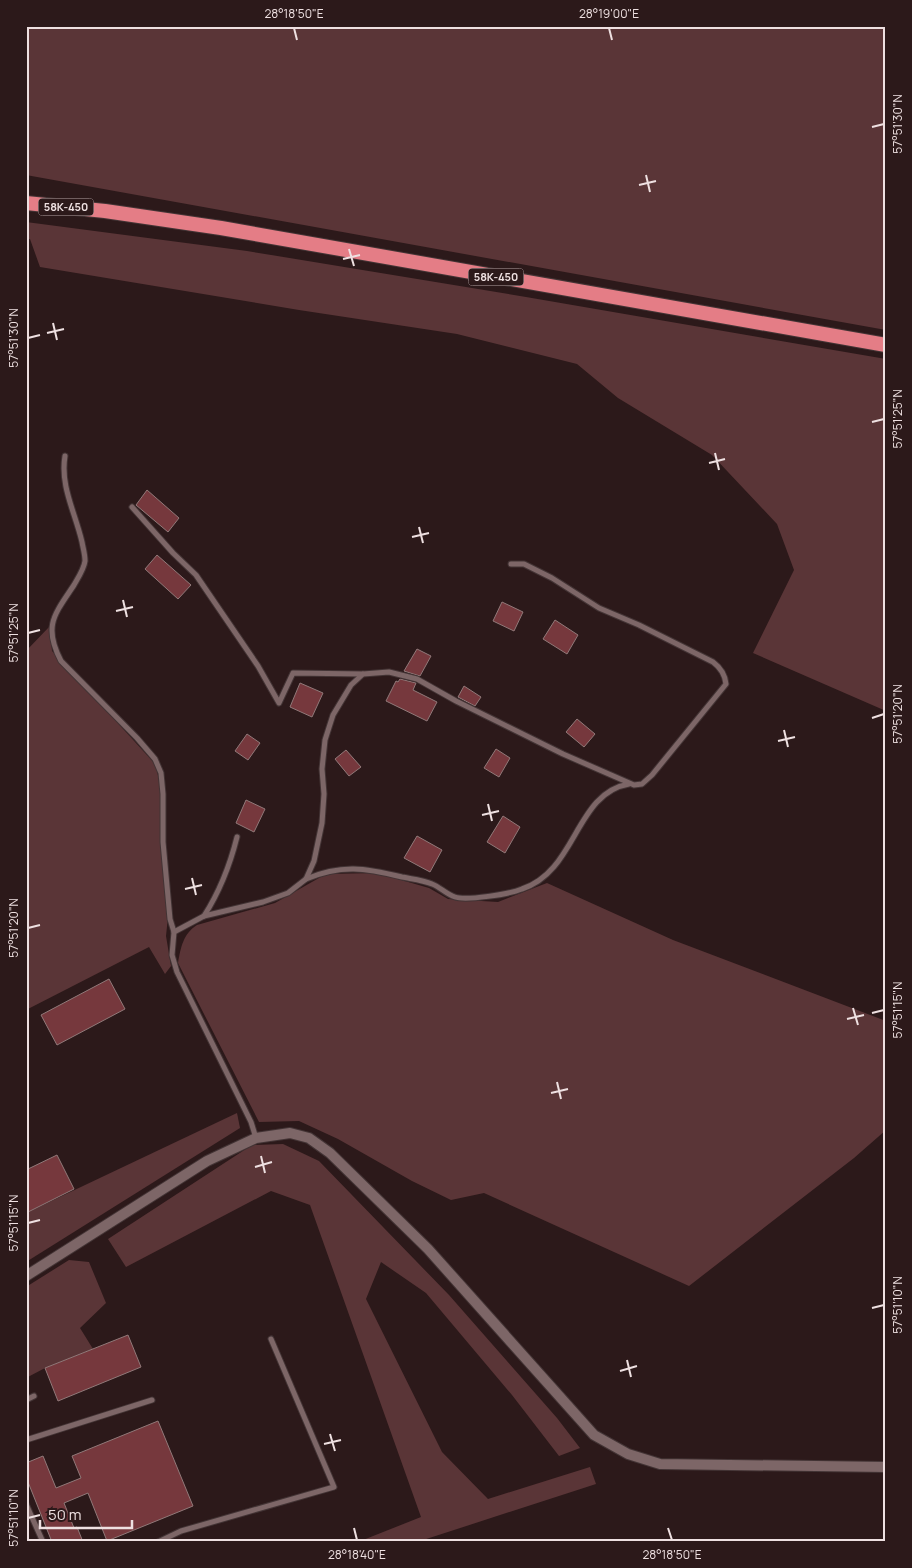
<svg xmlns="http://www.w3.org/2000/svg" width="912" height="1568" font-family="Manrope,sans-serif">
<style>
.green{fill:#5a3537}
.building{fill:#76383d;stroke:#917979}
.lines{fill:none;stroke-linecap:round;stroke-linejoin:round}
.service-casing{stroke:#433435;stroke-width:7}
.minor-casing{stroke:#433435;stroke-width:12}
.trunk-casing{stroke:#433435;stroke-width:16}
.service{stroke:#7d6667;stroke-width:5}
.minor{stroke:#7d6667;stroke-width:10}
.trunk{stroke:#e47d86;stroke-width:14}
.ticks{fill:none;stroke:#eee0e1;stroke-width:2}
.labels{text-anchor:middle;stroke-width:4;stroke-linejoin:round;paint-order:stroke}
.shield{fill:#2c191a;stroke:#b4a4a5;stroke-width:1}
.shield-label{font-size:11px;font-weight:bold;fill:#eee0e1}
.neatline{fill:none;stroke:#eee0e1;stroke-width:2}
.ticks-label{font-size:12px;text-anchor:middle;fill:#eee0e1}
</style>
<rect width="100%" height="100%" fill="#2c191a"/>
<g class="green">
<path d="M26 26H886V330L26 175Z"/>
<path d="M26 222 247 251 526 297 886 359V711L753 653 794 570 777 524 712 455 618 398 577 364 457 334 299 310 40 267 30 239H26Z"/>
<path d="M50 626 52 651 156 765 161 792 168 917 166 936 171 966 165 974 149 947 26 1010V651Z"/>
<path d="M377 873 429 888 448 899 498 902 547 883 673 940 886 1021V1130L854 1158 689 1286 484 1193 451 1200 412 1181 338 1139 299 1121 259 1122 178 963C181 947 183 934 197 925L275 903 326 874Z"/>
<path d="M237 1113 240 1128 26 1262V1213Z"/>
<path d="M283 1144 319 1161 449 1295 557 1418 580 1448 559 1456 512 1395 426 1293 381 1262 366 1299 442 1452 488 1499 590 1467 596 1484 417 1542H358L421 1517 310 1205 271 1191 126 1267 108 1239 252 1145Z"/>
<path d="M69 1260 89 1262 106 1303 80 1328 93 1349 45 1368 26 1378V1287Z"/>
</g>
<g class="building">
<path d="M147 490 179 518 168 532 136 505Z"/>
<path d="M157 555 191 585 178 599 145 569Z"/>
<path d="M502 602 523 612 514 631 493 621Z"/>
<path d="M555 620 578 635 567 654 543 639Z"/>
<path d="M417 649 431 656 420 676 404 671Z"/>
<path d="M400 679 416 683 413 690 437 702 427 721 386 701 396 681 398 682Z"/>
<path d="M300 683 323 693 312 717 290 707Z"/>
<path d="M464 686 481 697 475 706 458 697Z"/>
<path d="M577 719 595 734 584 747 566 732Z"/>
<path d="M247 734 260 743 248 760 235 751Z"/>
<path d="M496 749 510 758 499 777 484 768Z"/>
<path d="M346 750 361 767 349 776 335 759Z"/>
<path d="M246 800 265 809 254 832 236 823Z"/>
<path d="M503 816 520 827 505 853 487 842Z"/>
<path d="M417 836 442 850 430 872 404 858Z"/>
<path d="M109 979 125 1009 57 1045 41 1015Z"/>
<path d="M57 1155 74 1189 26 1213V1170Z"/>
<path d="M128 1335 141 1367 58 1401 45 1368Z"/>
<path d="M158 1421 193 1506 107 1541 88 1493 64 1503 74 1528 77 1527 83 1542H52L26 1477V1463L43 1456 56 1488 81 1478 72 1456Z"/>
</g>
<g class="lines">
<defs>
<g id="service">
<path d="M65 456C60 486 75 512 82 542 83 548 85 554 85 561 84 569 78 578 74 585 54 615 43 626 61 661L137 738 155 759 161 773 163 794V842L170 919 174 932"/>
<path d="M132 507 173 553 196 575 258 666 279 703 293 673 363 674"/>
<path d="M306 879C342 864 365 868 402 877 412 879 423 880 432 884 440 887 446 894 455 897 466 901 510 894 522 889 577 871 575 793 629 784"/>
<path d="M204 916C220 891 230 865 237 837"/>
<path d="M256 1138 251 1122 177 972 172 955 174 932 204 916 263 902 288 893 306 879 314 861 322 823 324 794 322 769 325 740 333 715 351 685 363 674 389 672 417 679 456 701 563 754 634 785 642 784 652 775 726 684C725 674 721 668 713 662L639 625 599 608 552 578 524 564H511"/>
<path d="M26 1400 34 1396"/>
<path d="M26 1440 152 1400"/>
<path d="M26 1504 43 1542"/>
<path d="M158 1542 181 1531 334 1487 271 1339"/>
</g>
<path id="minor" d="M26 1276 207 1161 256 1138 290 1133 309 1138 330 1153 428 1249 594 1435 628 1454 660 1464 886 1467"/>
<path id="trunk" d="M26 203 105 211 221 228 886 345"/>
</defs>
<use href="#service" class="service-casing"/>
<use href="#minor" class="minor-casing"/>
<use href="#trunk" class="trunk-casing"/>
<use href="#service" class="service"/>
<use href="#minor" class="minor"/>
<use href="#trunk" class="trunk"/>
</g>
<path class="ticks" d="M294 28 297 40M609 28 612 40M872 127 884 124M646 175 650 192M639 185 656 181M349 249 354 266M343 259 360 255M53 323 57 340M47 333 64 329M28 338 40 335M872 422 884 419M715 453 719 470M709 463 725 459M419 527 423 543M412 537 429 533M123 600 127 617M116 611 133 607M28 633 40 630M872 718 884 714M784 730 788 747M778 741 795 737M488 804 492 821M482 815 499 811M192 878 196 895M185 889 202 885M28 928 40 925M853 1008 858 1025M872 1013 884 1010M847 1019 864 1015M557 1082 561 1099M551 1093 568 1089M261 1156 265 1173M255 1167 272 1162M28 1223 40 1220M872 1308 884 1305M627 1360 631 1377M620 1371 637 1366M330 1434 335 1451M324 1444 341 1440M28 1518 40 1515M354 1528 357 1540M668 1528 672 1540"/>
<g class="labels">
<g class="shield">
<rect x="38.5" y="198.5" width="55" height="17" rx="4"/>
<rect x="468.5" y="268.5" width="55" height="17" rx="4"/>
</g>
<g class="shield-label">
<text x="66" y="211">58К-450</text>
<text x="496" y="281">58К-450</text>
</g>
</g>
<rect width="912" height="1568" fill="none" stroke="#2c191a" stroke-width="55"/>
<path d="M40 1520v8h92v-8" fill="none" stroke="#eee0e1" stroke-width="2.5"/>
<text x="48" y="1520" font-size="15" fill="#eee0e1" stroke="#2c191a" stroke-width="4" paint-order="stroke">50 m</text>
<rect x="28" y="28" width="856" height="1512" class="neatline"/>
<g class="ticks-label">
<text x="294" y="18">28°18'50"E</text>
<text x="609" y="18">28°19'00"E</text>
<text transform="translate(898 124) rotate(-90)" y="4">57°51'30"N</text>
<text transform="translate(14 338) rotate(-90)" y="4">57°51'30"N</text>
<text transform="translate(898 419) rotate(-90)" y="4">57°51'25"N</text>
<text transform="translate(14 633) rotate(-90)" y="4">57°51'25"N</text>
<text transform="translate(898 714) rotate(-90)" y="4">57°51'20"N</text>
<text transform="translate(14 928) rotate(-90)" y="4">57°51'20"N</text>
<text transform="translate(898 1010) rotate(-90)" y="4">57°51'15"N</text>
<text transform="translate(14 1223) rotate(-90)" y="4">57°51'15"N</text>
<text transform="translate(898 1305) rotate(-90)" y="4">57°51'10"N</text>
<text transform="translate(14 1518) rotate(-90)" y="4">57°51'10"N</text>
<text x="357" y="1559">28°18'40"E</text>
<text x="672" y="1559">28°18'50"E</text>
</g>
</svg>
